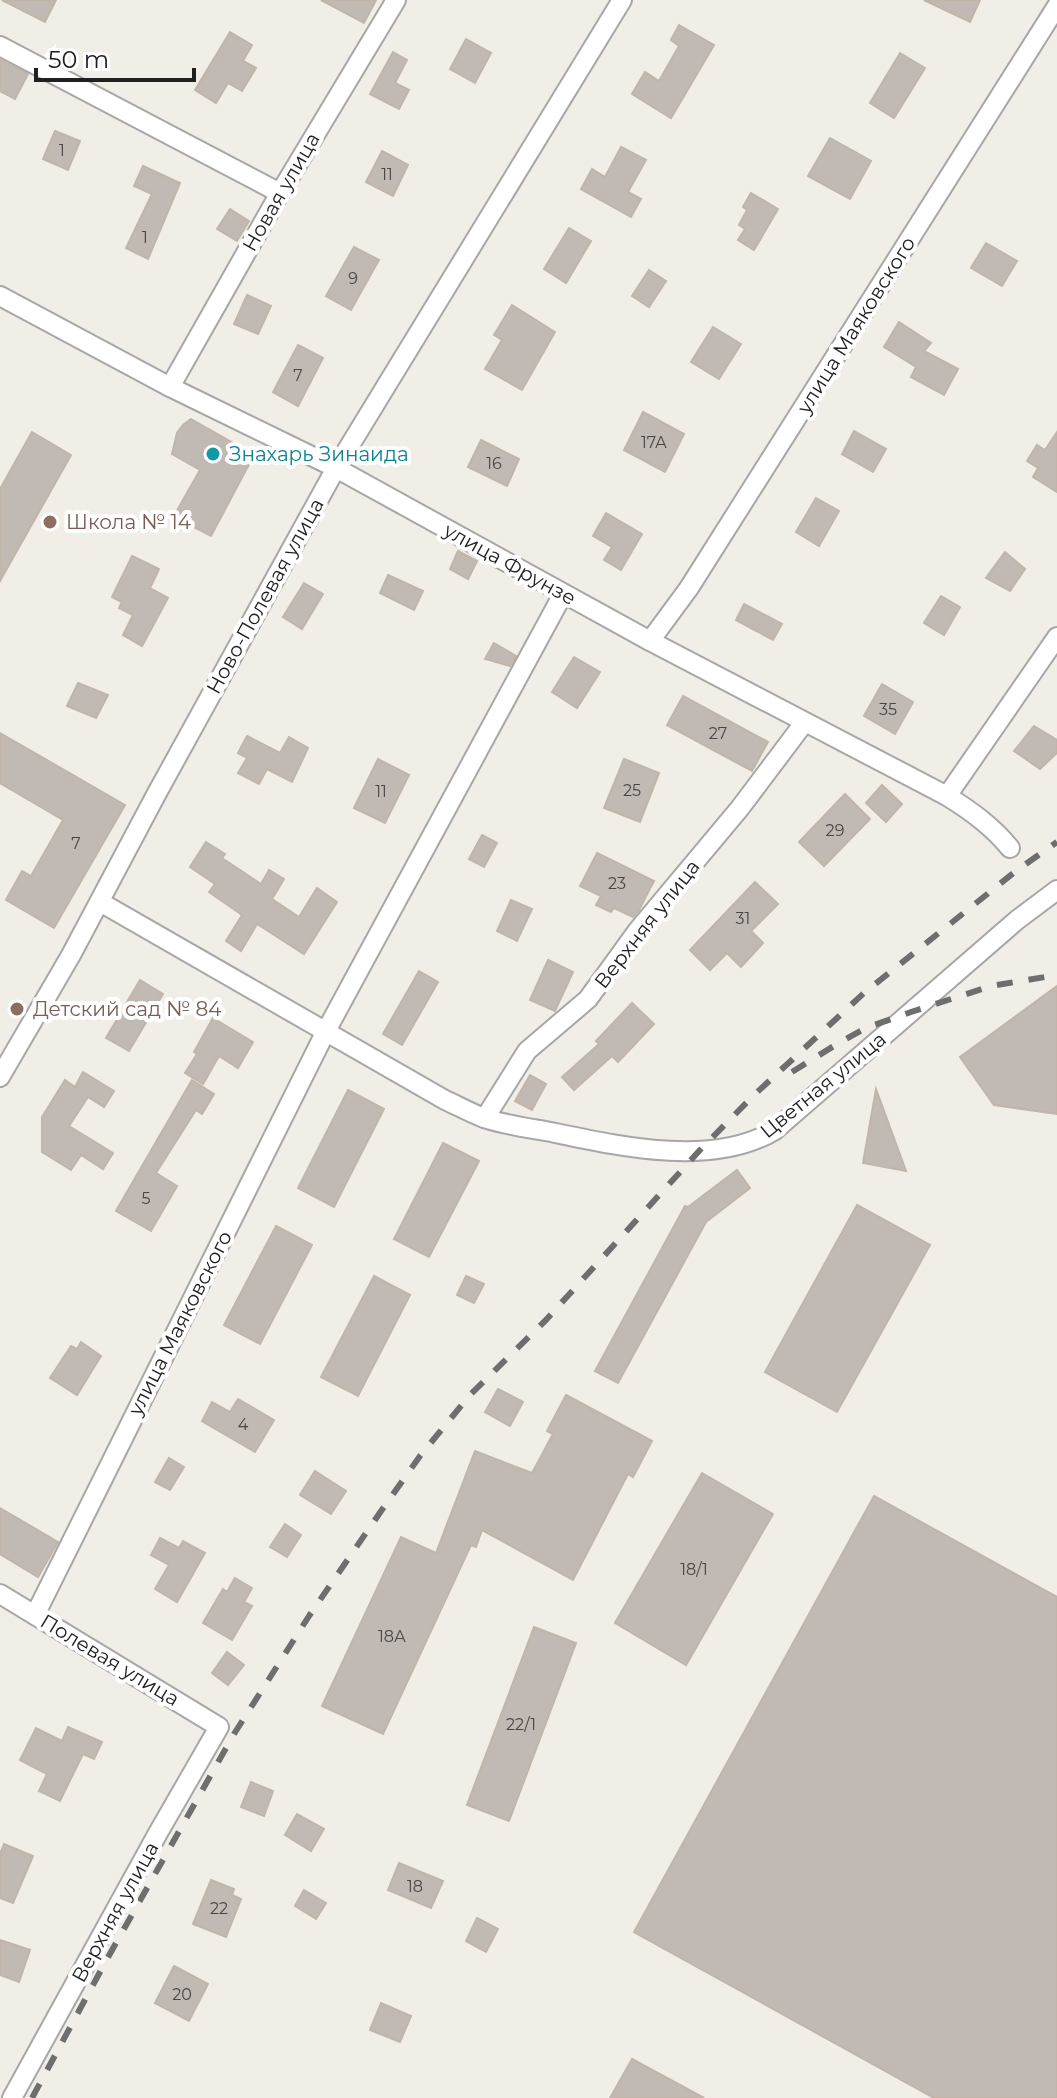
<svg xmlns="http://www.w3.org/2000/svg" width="1057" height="2098" font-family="Montserrat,sans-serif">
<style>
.building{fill:#c1bab4;stroke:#c1b5aa;stroke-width:2}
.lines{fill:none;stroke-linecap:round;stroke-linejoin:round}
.minor-casing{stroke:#a7a7a7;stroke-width:22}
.minor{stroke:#fff;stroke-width:18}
.rail{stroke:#6e6e6e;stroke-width:6;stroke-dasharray:16 16;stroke-linecap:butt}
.culture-dot{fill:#0f9aa8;stroke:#fff;stroke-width:3}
.education-dot{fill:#8d6e63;stroke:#fff;stroke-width:3}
.labels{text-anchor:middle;stroke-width:8;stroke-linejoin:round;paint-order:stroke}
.number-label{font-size:16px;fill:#484645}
.street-label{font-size:20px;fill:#202020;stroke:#fff}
.culture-label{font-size:20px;fill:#0d838f;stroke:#fff;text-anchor:start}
.education-label{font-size:20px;fill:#785e54;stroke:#fff;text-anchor:start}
</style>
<rect width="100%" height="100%" fill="#f0eee7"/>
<g class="building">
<path d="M2 0H56L45 22Z"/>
<path d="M321 0H376L364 23Z"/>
<path d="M924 0H980L970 22Z"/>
<path d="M679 25 714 45 671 118 632 94 645 72 659 81 679 46 671 40Z"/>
<path d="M230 32 252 45 243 61 256 68 242 91 228 83 216 103 195 90Z"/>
<path d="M466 39 491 53 475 83 450 69Z"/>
<path d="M393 52 407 60 395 83 409 90 399 109 370 94Z"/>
<path d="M900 53 925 68 894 118 870 103Z"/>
<path d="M0 60 28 74 15 99 0 91Z"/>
<path d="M55 131 80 141 68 170 43 159Z"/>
<path d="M830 138 871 161 850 199 808 176Z"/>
<path d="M621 147 646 160 628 192 641 199 631 217 581 189 592 169 605 177Z"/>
<path d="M382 151 408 165 393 196 366 182Z"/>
<path d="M143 166 180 183 148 259 126 248 152 194 134 186Z"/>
<path d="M751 193 778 209 754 250 738 240 745 229 739 225 747 210 743 207Z"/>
<path d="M230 209 249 221 237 241 217 229Z"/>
<path d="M569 228 591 241 566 283 544 269Z"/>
<path d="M986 243 1017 261 1002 286 971 268Z"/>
<path d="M354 247 379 260 351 310 326 296Z"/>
<path d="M649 270 666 281 649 307 632 296Z"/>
<path d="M247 295 271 306 258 334 234 324Z"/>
<path d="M512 305 555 332 522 390 485 369 502 340 494 335Z"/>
<path d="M899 322 931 343 924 351 958 369 944 395 911 377 916 367 884 347Z"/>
<path d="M713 327 741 344 719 379 691 362Z"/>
<path d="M298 345 323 358 298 406 273 392Z"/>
<path d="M643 412 684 434 665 472 624 450Z"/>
<path d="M191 419 254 455 211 536 192 526 189 531 171 521 200 470 172 454 177 433 183 425Z"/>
<path d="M854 431 886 449 873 472 842 454Z"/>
<path d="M32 432 71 455 0 581V489Z"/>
<path d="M1057 432V492L1033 477 1038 468 1027 461 1037 445 1045 450Z"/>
<path d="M481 440 519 459 507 486 468 467Z"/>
<path d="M816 498 839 511 819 546 796 532Z"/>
<path d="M606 513 642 534 621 570 604 560 612 547 593 536Z"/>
<path d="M458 551 477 561 468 579 450 569Z"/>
<path d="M1005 552 1025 569 1010 591 986 578Z"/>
<path d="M132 556 159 569 150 588 168 598 142 646 123 635 133 615 119 608 122 602 112 597Z"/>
<path d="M388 575 423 591 414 610 380 593Z"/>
<path d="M304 583 323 594 302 629 283 617Z"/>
<path d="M941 596 960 607 944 635 924 623Z"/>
<path d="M744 604 782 624 773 640 736 620Z"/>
<path d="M494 643 516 656 510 666 485 659Z"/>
<path d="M574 657 600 672 577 708 552 692Z"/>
<path d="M78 683 108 695 96 718 67 706Z"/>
<path d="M882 684 913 702 895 734 864 716Z"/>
<path d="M683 696 768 742 752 771 667 725Z"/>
<path d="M1034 726 1057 740V753L1040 769 1014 751Z"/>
<path d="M0 733 125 805 54 928 6 900 22 871 31 876 63 820 0 783Z"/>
<path d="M247 736 280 753 289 737 308 748 292 782 267 769 259 784 238 773 247 758 238 753Z"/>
<path d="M378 759 409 775 385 823 354 808Z"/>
<path d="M624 759 659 773 640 822 604 808Z"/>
<path d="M882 785 902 804 886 822 866 803Z"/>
<path d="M845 794 870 819 824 866 799 842Z"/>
<path d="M482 835 497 843 484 867 469 859Z"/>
<path d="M206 842 225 854 222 858 261 884 269 870 284 879 272 899 299 917 317 888 337 902 304 954 257 924 241 951 226 941 242 915 209 892 215 884 190 867Z"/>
<path d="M597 853 654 881 639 910 633 917 614 908 611 912 596 905 601 896 580 886Z"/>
<path d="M755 882 778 904 751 931 763 943 741 967 727 953 710 970 690 950Z"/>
<path d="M511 900 532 909 517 941 497 931Z"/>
<path d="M548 960 573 972 555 1011 530 1000Z"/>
<path d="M419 971 438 982 402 1045 383 1034Z"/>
<path d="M140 980 163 994 129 1051 106 1038Z"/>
<path d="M1057 986V1114L994 1105 960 1057Z"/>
<path d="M632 1003 654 1024 618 1062 612 1056 574 1090 562 1077 599 1044 596 1041Z"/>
<path d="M213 1018 253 1042 238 1068 219 1056 203 1084 185 1073 197 1054 194 1052Z"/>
<path d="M83 1072 114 1091 104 1107 88 1097 69 1126 113 1153 103 1169 81 1155 71 1170 42 1152V1117L65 1080 75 1087Z"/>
<path d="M530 1075 546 1084 532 1110 515 1101Z"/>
<path d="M192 1080 214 1094 202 1114 196 1110 156 1173 177 1186 151 1231 116 1211Z"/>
<path d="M876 1089 906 1171 863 1163Z"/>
<path d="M348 1090 384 1109 334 1207 298 1188Z"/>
<path d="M443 1143 479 1161 429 1257 394 1239Z"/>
<path d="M737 1170 750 1188 706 1222 618 1383 595 1371 685 1206 688 1207Z"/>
<path d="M857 1205 930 1245 837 1412 765 1372Z"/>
<path d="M276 1226 312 1245 260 1344 224 1325Z"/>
<path d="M374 1276 410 1295 358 1396 321 1377Z"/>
<path d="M466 1276 484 1284 474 1303 457 1295Z"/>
<path d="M81 1342 101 1356 77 1395 50 1378 71 1346 77 1349Z"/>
<path d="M498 1389 523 1402 510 1426 485 1412Z"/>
<path d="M566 1395 652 1441 633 1477 628 1474 573 1580 482 1530 476 1547 471 1545 383 1734 322 1706 401 1537 436 1553 475 1451 532 1473 553 1434 547 1431Z"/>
<path d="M238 1399 274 1420 255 1452 202 1421 212 1402 230 1412Z"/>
<path d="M169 1458 184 1467 170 1490 155 1482Z"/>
<path d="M315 1471 346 1491 331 1514 300 1495Z"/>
<path d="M702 1473 773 1514 686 1665 615 1623Z"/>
<path d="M874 1496 1057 1597V2098H934L634 1932Z"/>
<path d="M0 1508 58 1542 38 1577 0 1554Z"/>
<path d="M285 1524 301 1535 287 1557 270 1547Z"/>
<path d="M160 1538 179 1548 183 1541 205 1553 177 1602 155 1589 169 1565 151 1555Z"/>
<path d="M235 1578 252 1588 244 1602 252 1606 232 1640 203 1623 223 1589 227 1592Z"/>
<path d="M534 1627 576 1643 509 1821 467 1805Z"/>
<path d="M227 1652 244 1665 228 1685 212 1673Z"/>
<path d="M68 1727 102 1742 94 1759 83 1754 60 1801 39 1791 47 1774 20 1760 36 1728 62 1741Z"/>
<path d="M251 1782 273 1791 264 1816 241 1807Z"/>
<path d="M297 1814 324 1829 311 1851 285 1835Z"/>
<path d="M4 1844 33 1856 13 1903 0 1898V1854Z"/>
<path d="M399 1863 443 1881 431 1908 388 1890Z"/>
<path d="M211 1880 234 1889 232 1895 241 1899 226 1937 193 1924Z"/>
<path d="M304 1890 326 1903 316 1919 295 1906Z"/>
<path d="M477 1918 498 1929 486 1952 466 1941Z"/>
<path d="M0 1940 30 1950 19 1982 0 1975Z"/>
<path d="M174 1966 208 1984 189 2021 155 2003Z"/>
<path d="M381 2003 411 2016 400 2042 370 2030Z"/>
<path d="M632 2059 704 2098H610Z"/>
</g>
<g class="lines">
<defs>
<g id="minor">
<path d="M0 46 280 193"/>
<path d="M0 296 170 387 336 468 650 641 947 796C971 811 992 826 1010 848"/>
<path d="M170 387 280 193 396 0"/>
<path d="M650 641 689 588 1057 6"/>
<path d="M947 796 1057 637"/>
<path d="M100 902 445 1100C458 1106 471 1113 484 1118 505 1125 529 1128 551 1132 618 1146 713 1168 775 1130L1017 920 1057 890"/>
<path d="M0 1077 71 955 157 793 336 468 622 0"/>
<path d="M485 1118 527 1051 588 999 638 930 740 808 804 723"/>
<path d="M0 1594 219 1727 158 1833 12 2098"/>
<path d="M35 1615 326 1031 563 594"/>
</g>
</defs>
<use href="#minor" class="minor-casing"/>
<use href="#minor" class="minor"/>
<g class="rail">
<path d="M792 1072 837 1044 866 1028 911 1012 991 986 1057 975"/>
<path d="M32 2098 107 1959 234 1734 309 1616 379 1514 420 1456 470 1395 545 1321 700 1150 754 1095 864 993 1016 871 1057 842"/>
</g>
</g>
<circle class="culture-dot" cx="213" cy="454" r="8"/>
<g class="education-dot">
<circle cx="50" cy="522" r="8"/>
<circle cx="17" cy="1009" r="8"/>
</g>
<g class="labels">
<g class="number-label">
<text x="62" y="156">1</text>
<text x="387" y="180">11</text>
<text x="145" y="243">1</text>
<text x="353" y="284">9</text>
<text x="298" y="381">7</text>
<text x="654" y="448">17А</text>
<text x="494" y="469">16</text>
<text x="888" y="715">35</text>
<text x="718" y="739">27</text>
<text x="632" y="796">25</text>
<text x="381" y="797">11</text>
<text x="835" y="836">29</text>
<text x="76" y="849">7</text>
<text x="617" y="889">23</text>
<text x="743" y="924">31</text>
<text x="146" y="1204">5</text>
<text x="243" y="1430">4</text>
<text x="694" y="1575">18/1</text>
<text x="392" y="1642">18А</text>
<text x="521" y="1730">22/1</text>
<text x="415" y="1892">18</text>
<text x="219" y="1914">22</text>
<text x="182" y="2000">20</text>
</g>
<g class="street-label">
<text transform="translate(281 192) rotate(-60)" y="7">Новая улица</text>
<text transform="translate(856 325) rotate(-58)" y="7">улица Маяковского</text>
<text transform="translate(510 564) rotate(29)" y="7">улица Фрунзе</text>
<text transform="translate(265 596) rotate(-61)" y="7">Ново-Полевая улица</text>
<text transform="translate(647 924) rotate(-52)" y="7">Верхняя улица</text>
<text transform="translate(823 1085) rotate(-39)" y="7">Цветная улица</text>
<text transform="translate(180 1323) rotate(-63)" y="7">улица Маяковского</text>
<text transform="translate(110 1660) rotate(31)" y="7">Полевая улица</text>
<text transform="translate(115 1912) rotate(-61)" y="7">Верхняя улица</text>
</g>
<g class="culture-label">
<text x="229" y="461">Знахарь Зинаида</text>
</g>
<g class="education-label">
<text x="66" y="529">Школа № 14</text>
<text x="33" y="1016">Детский сад № 84</text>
</g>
</g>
<path d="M36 68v12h158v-12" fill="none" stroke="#202020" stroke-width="4"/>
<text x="48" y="68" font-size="24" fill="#202020" stroke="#ffffff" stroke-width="6" paint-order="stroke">50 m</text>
</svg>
